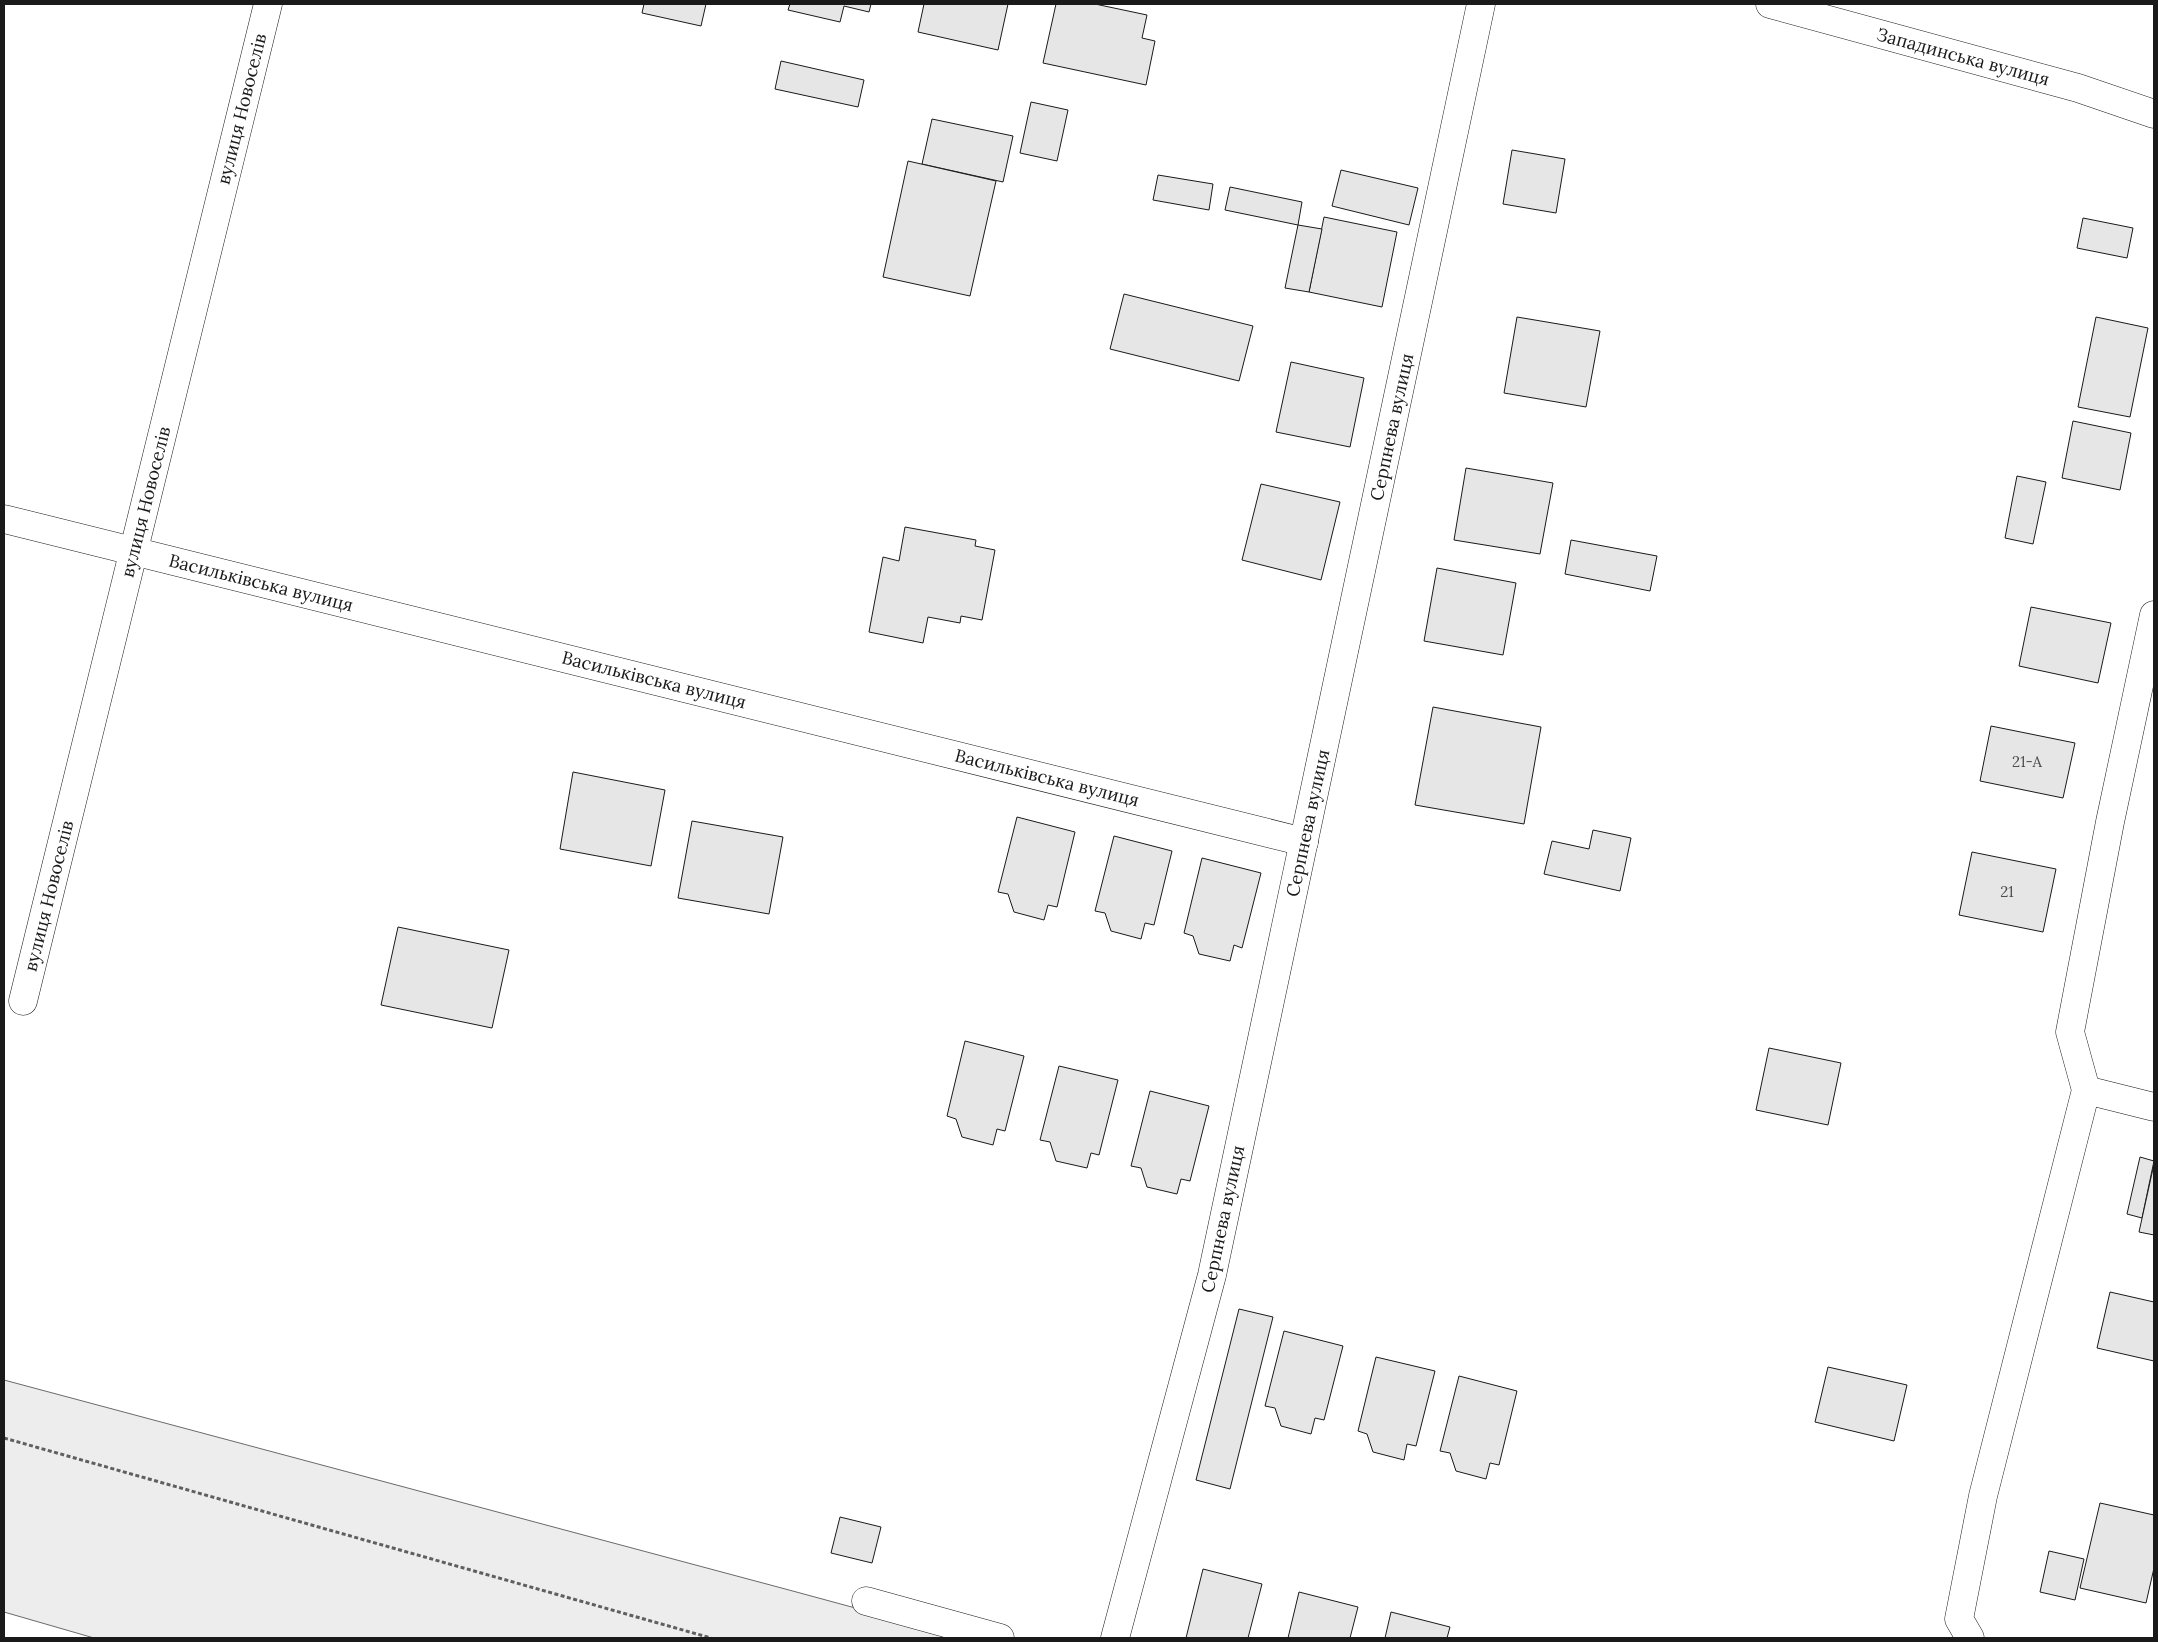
<svg xmlns="http://www.w3.org/2000/svg" width="2158" height="1642" font-family="Lora,serif">
<style>
.built{fill:#ededed;stroke:#6a6a6a}
.building{fill:#e6e6e6;stroke:#1a1a1a}
.lines{fill:none;stroke-linecap:round;stroke-linejoin:round}
.street-casing{stroke:#1a1a1a;stroke-width:29}
.path{stroke:#5f5f5f;stroke-width:3;stroke-dasharray:4 2.5;stroke-linecap:butt}
.street{stroke:#fff;stroke-width:28}
.labels{text-anchor:middle;stroke-width:4;stroke-linejoin:round;paint-order:stroke}
.number-label{font-size:15px;fill:#4d4d4d}
.street-label{font-size:18px;fill:#1a1a1a;stroke:#fff}
</style>
<rect width="100%" height="100%" fill="#fff"/>
<path class="built" d="M4 1380 789 1590 966 1638H94L4 1612Z"/>
<g class="building">
<path d="M644 4H706L701 26 642 13Z"/>
<path d="M790 4H871L869 12 844 6 840 22 788 10Z"/>
<path d="M924 4H1008L998 50 918 32Z"/>
<path d="M1056 4H1095L1147 15 1142 38 1155 41 1146 85 1043 63Z"/>
<path d="M781 61 864 80 858 107 775 89Z"/>
<path d="M1031 102 1068 110 1057 161 1020 153Z"/>
<path d="M932 119 1013 136 1003 182 922 164Z"/>
<path d="M1512 150 1565 159 1556 213 1503 204Z"/>
<path d="M908 161 996 181 970 296 883 277Z"/>
<path d="M1341 170 1418 188 1409 225 1332 206Z"/>
<path d="M1158 175 1213 184 1209 210 1153 200Z"/>
<path d="M1230 187 1302 202 1298 225 1225 210Z"/>
<path d="M1324 217 1397 232 1382 307 1309 292Z"/>
<path d="M2083 218 2133 228 2127 258 2077 248Z"/>
<path d="M1298 225 1322 229 1309 292 1285 288Z"/>
<path d="M1124 294 1253 326 1239 381 1110 349Z"/>
<path d="M1517 317 1600 331 1586 407 1504 393Z"/>
<path d="M2096 317 2148 328 2130 417 2078 407Z"/>
<path d="M1291 362 1364 378 1350 447 1276 432Z"/>
<path d="M2073 421 2131 433 2120 490 2062 478Z"/>
<path d="M1466 468 1553 483 1540 554 1454 540Z"/>
<path d="M2017 476 2046 482 2033 544 2005 538Z"/>
<path d="M1261 484 1340 502 1321 580 1242 560Z"/>
<path d="M905 527 976 540 975 546 995 550 982 620 961 616 960 623 928 617 923 643 869 632 883 557 899 561Z"/>
<path d="M1571 540 1657 556 1650 591 1565 574Z"/>
<path d="M1437 568 1516 583 1503 655 1424 641Z"/>
<path d="M2031 607 2111 623 2098 683 2019 666Z"/>
<path d="M1433 707 1541 727 1524 824 1415 805Z"/>
<path d="M1991 726 2075 743 2063 798 1980 781Z"/>
<path d="M573 772 665 790 651 866 560 849Z"/>
<path d="M1017 817 1075 832 1057 907 1048 905 1044 920 1014 912 1008 894 998 892Z"/>
<path d="M692 821 783 837 769 914 678 898Z"/>
<path d="M1593 830 1631 838 1620 891 1544 874 1552 841 1589 849Z"/>
<path d="M1114 836 1172 851 1154 925 1145 923 1141 939 1111 931 1105 913 1095 911Z"/>
<path d="M1972 852 2056 869 2043 932 1959 915Z"/>
<path d="M1202 858 1261 873 1242 948 1234 945 1230 961 1199 954 1193 936 1184 933Z"/>
<path d="M398 927 509 950 492 1028 381 1005Z"/>
<path d="M965 1041 1024 1056 1005 1131 997 1129 993 1145 962 1137 956 1119 947 1116Z"/>
<path d="M1769 1048 1841 1063 1828 1125 1756 1110Z"/>
<path d="M1059 1066 1118 1080 1099 1155 1091 1153 1087 1168 1056 1161 1050 1142 1040 1140Z"/>
<path d="M1150 1091 1209 1106 1190 1181 1181 1179 1177 1194 1147 1187 1141 1168 1131 1166Z"/>
<path d="M2140 1157 2154 1161 2142 1218 2127 1214Z"/>
<path d="M2154 1164V1235L2139 1232Z"/>
<path d="M2110 1292 2154 1302V1361L2097 1348Z"/>
<path d="M1239 1309 1273 1317 1230 1489 1196 1480Z"/>
<path d="M1284 1331 1343 1346 1324 1420 1315 1418 1311 1434 1281 1426 1275 1408 1265 1406Z"/>
<path d="M1376 1357 1435 1371 1416 1446 1407 1444 1404 1460 1373 1452 1367 1434 1358 1431Z"/>
<path d="M1828 1367 1907 1385 1894 1441 1815 1422Z"/>
<path d="M1459 1376 1517 1391 1499 1465 1490 1463 1486 1479 1456 1471 1450 1453 1440 1451Z"/>
<path d="M2100 1503 2154 1515V1568L2146 1603 2080 1588Z"/>
<path d="M840 1517 881 1527 872 1563 831 1553Z"/>
<path d="M2049 1551 2084 1559 2075 1600 2040 1592Z"/>
<path d="M1203 1569 1262 1584 1248 1638H1186Z"/>
<path d="M1299 1592 1358 1607 1350 1638H1288Z"/>
<path d="M1391 1612 1450 1627 1447 1638H1385Z"/>
</g>
<g class="lines">
<defs>
<g id="street">
<path d="M1770 4 2078 88 2154 114"/>
<path d="M4 519 1304 842"/>
<path d="M23 1001 268 4"/>
<path d="M2086 1090 2154 1107"/>
<path d="M866 1601 1000 1638"/>
<path d="M1115 1638 1212 1275 1481 4"/>
<path d="M1970 1638 1959 1619 1983 1496 2086 1090 2070 1032 2110 822 2154 615"/>
</g>
</defs>
<use href="#street" class="street-casing"/>
<path class="path" d="M4 1438 711 1638"/>
<use href="#street" class="street"/>
</g>
<g class="labels">
<g class="number-label">
<text x="2027" y="767">21-А</text>
<text x="2007" y="897">21</text>
</g>
<g class="street-label">
<text transform="translate(1963 57) rotate(15)" y="6">Западинська вулиця</text>
<text transform="translate(242 109) rotate(-76)" y="6">вулиця Новоселів</text>
<text transform="translate(1392 427) rotate(-78)" y="6">Серпнева вулиця</text>
<text transform="translate(146 502) rotate(-76)" y="6">вулиця Новоселів</text>
<text transform="translate(261 583) rotate(14)" y="6">Васильківська вулиця</text>
<text transform="translate(654 680) rotate(14)" y="6">Васильківська вулиця</text>
<text transform="translate(1047 778) rotate(14)" y="6">Васильківська вулиця</text>
<text transform="translate(1308 823) rotate(-78)" y="6">Серпнева вулиця</text>
<text transform="translate(49 896) rotate(-76)" y="6">вулиця Новоселів</text>
<text transform="translate(1223 1219) rotate(-78)" y="6">Серпнева вулиця</text>
</g>
</g>
<rect width="2158" height="1642" fill="none" stroke="#1a1a1a" stroke-width="10"/>
</svg>
